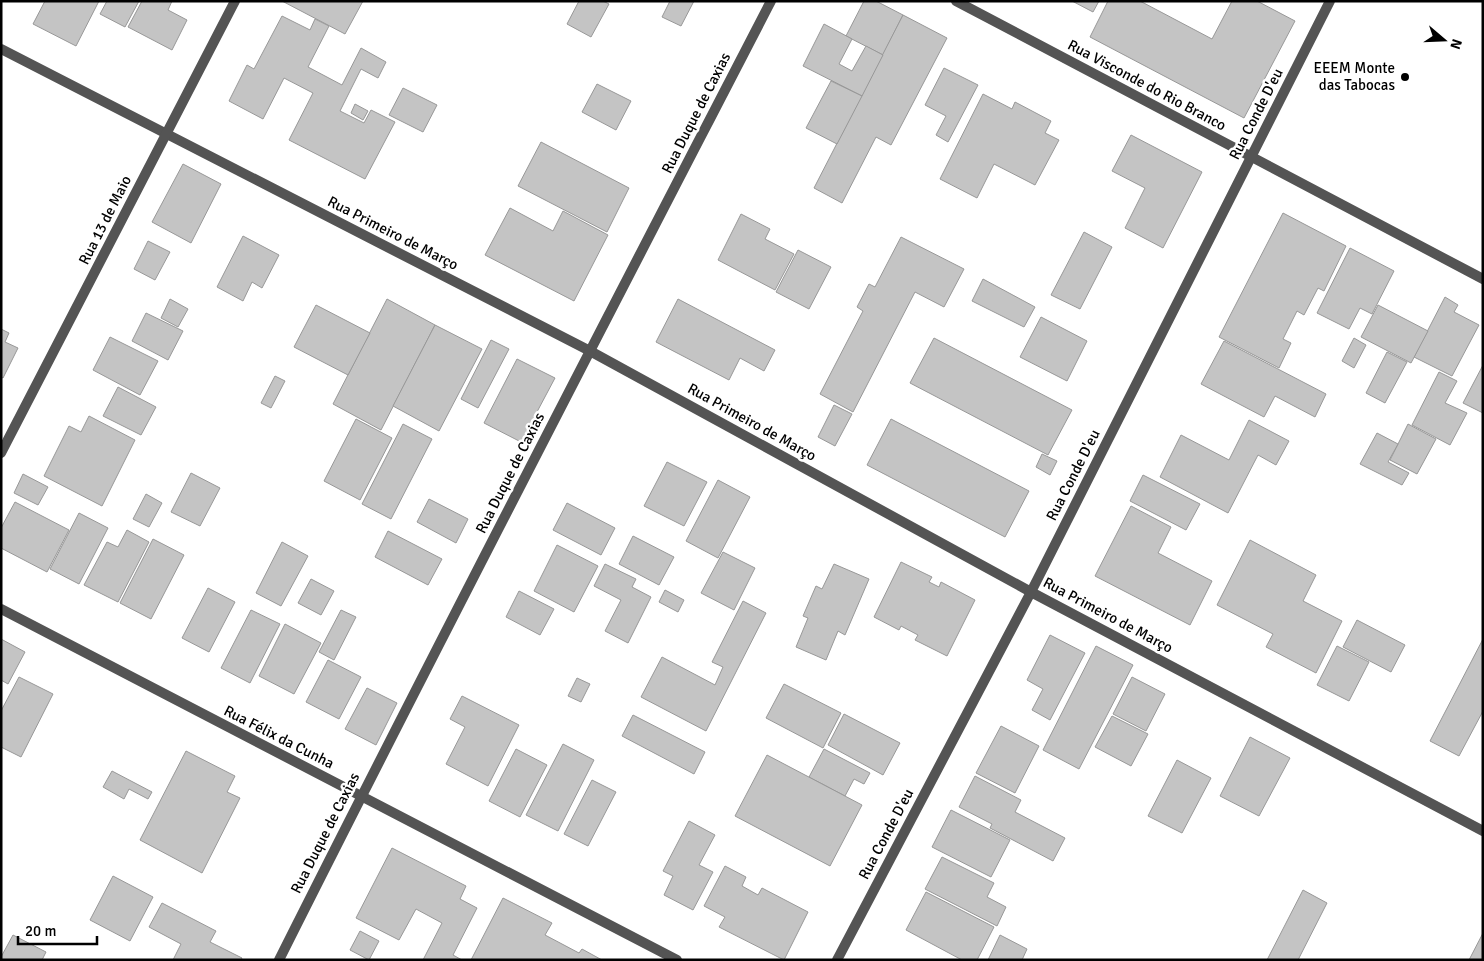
<svg xmlns="http://www.w3.org/2000/svg" width="1484" height="961" font-family="Signika,sans-serif">
<style>
.building{fill:#c4c4c4;stroke:#989898}
.lines{fill:none;stroke-linecap:round;stroke-linejoin:round}
.minor{stroke:#545454;stroke-width:10}
.tertiary{stroke:#545454;stroke-width:10}
.poi-dot{fill:#000;stroke:#fff;stroke-width:2}
.labels{text-anchor:middle;stroke-width:5;stroke-linejoin:round;paint-order:stroke}
.poi-label{font-size:15px;fill:#000;stroke:#fff;text-anchor:end}
.street-label{font-size:15px;fill:#000;stroke:#fff}
</style>
<rect width="100%" height="100%" fill="#fff"/>
<g class="building">
<path d="M45 1H99L76 46 33 24Z"/>
<path d="M107 1H139L125 27 100 14Z"/>
<path d="M142 1H172L168 10 187 20 172 50 128 27Z"/>
<path d="M282 1H363L345 34Z"/>
<path d="M579 1H603L609 4 591 37 567 24Z"/>
<path d="M670 1H694L681 26 662 17Z"/>
<path d="M864 1H876L903 15 883 55 846 36Z"/>
<path d="M1072 1H1099L1093 12Z"/>
<path d="M1108 1H1140L1212 39 1232 1H1257L1295 21 1244 118 1090 37Z"/>
<path d="M903 15 947 38 891 145 876 137 842 203 814 188Z"/>
<path d="M282 16 310 30 315 19 329 26 308 67 342 85 361 48 386 62 378 78 361 69 340 111 364 123 371 110 395 122 365 179 289 140 313 93 284 78 263 119 229 101 247 65 254 69Z"/>
<path d="M824 24 852 39 839 64 852 71 866 46 883 55 862 96 803 66Z"/>
<path d="M944 68 978 85 948 142 936 135 946 116 925 105Z"/>
<path d="M831 81 862 96 837 144 806 128Z"/>
<path d="M597 84 631 101 616 130 582 112Z"/>
<path d="M403 88 437 105 423 132 389 115Z"/>
<path d="M983 94 1012 109 1015 102 1051 121 1045 133 1059 140 1035 185 994 164 977 198 940 179Z"/>
<path d="M355 104 368 111 363 120 351 113Z"/>
<path d="M1131 135 1202 172 1163 248 1125 228 1145 188 1112 171Z"/>
<path d="M541 142 629 188 607 232 518 186Z"/>
<path d="M183 164 221 184 191 243 152 222Z"/>
<path d="M510 208 553 231 563 211 608 235 574 301 485 255Z"/>
<path d="M1283 213 1346 246 1324 291 1318 288 1304 315 1297 311 1283 339 1291 343 1279 368 1219 337Z"/>
<path d="M741 214 770 229 765 239 794 254 775 290 718 260Z"/>
<path d="M1084 232 1112 247 1080 309 1051 295Z"/>
<path d="M243 236 279 255 262 288 252 282 243 301 217 287Z"/>
<path d="M901 237 964 269 944 307 915 292 853 412 820 394 863 311 857 307 869 284 875 287Z"/>
<path d="M148 241 170 252 155 280 134 269Z"/>
<path d="M1350 248 1394 271 1372 314 1360 308 1349 329 1317 313Z"/>
<path d="M798 250 831 267 809 309 776 292Z"/>
<path d="M983 279 1035 307 1024 327 972 301Z"/>
<path d="M1445 297 1458 305 1454 312 1479 325 1452 376 1414 357Z"/>
<path d="M170 299 188 309 178 327 161 318Z"/>
<path d="M387 299 435 325 381 430 333 404Z"/>
<path d="M678 299 775 350 764 371 740 358 729 380 656 342Z"/>
<path d="M316 305 370 333 348 375 294 347Z"/>
<path d="M1378 305 1428 331 1411 363 1361 337Z"/>
<path d="M146 313 183 331 168 360 132 341Z"/>
<path d="M1041 317 1087 341 1067 381 1020 357Z"/>
<path d="M435 325 482 349 439 431 393 406Z"/>
<path d="M1 329 9 333 5 342 18 348 3 378 1 377Z"/>
<path d="M110 337 158 361 140 395 93 370Z"/>
<path d="M934 338 1072 410 1048 455 910 383Z"/>
<path d="M1354 338 1366 345 1354 368 1342 361Z"/>
<path d="M491 340 509 349 478 408 461 399Z"/>
<path d="M1224 341 1326 394 1315 417 1275 396 1264 417 1201 384Z"/>
<path d="M1387 352 1407 362 1385 403 1366 393Z"/>
<path d="M517 359 555 378 521 442 484 423Z"/>
<path d="M1483 365V413L1463 403Z"/>
<path d="M1439 372 1457 381 1445 403 1467 413 1450 445 1412 425Z"/>
<path d="M275 376 285 381 271 408 261 403Z"/>
<path d="M118 387 156 407 141 435 103 416Z"/>
<path d="M834 405 852 414 835 446 818 437Z"/>
<path d="M89 416 135 440 102 506 44 476 69 426 81 432Z"/>
<path d="M356 419 392 438 360 500 324 481Z"/>
<path d="M891 419 1029 491 1005 537 867 465Z"/>
<path d="M1249 420 1289 441 1276 465 1258 455 1228 513 1160 477 1181 435 1229 460Z"/>
<path d="M403 424 432 439 391 519 362 504Z"/>
<path d="M1408 424 1436 439 1417 474 1390 460Z"/>
<path d="M1377 433 1398 444 1388 462 1409 473 1402 485 1360 464Z"/>
<path d="M1042 454 1057 461 1050 475 1036 467Z"/>
<path d="M667 462 707 482 684 526 644 506Z"/>
<path d="M191 473 220 488 200 526 171 512Z"/>
<path d="M23 474 48 487 38 505 14 493Z"/>
<path d="M1143 475 1200 504 1186 530 1130 501Z"/>
<path d="M718 480 750 497 718 558 686 541Z"/>
<path d="M146 494 162 503 149 527 133 519Z"/>
<path d="M429 499 468 519 456 543 417 522Z"/>
<path d="M15 502 69 530 47 572 1 548V528Z"/>
<path d="M567 503 615 528 601 555 553 530Z"/>
<path d="M1131 506 1171 527 1158 553 1212 581 1190 625 1095 576Z"/>
<path d="M79 513 108 528 79 584 50 569Z"/>
<path d="M127 530 149 542 118 602 84 585 107 542 118 547Z"/>
<path d="M388 531 442 559 428 585 375 557Z"/>
<path d="M633 536 674 557 659 585 619 564Z"/>
<path d="M153 539 184 555 151 619 120 603Z"/>
<path d="M1250 540 1316 575 1303 601 1342 621 1316 673 1266 647 1273 634 1217 605Z"/>
<path d="M282 542 308 556 281 606 256 593Z"/>
<path d="M557 545 598 566 574 612 534 591Z"/>
<path d="M723 552 755 568 734 610 701 593Z"/>
<path d="M901 562 932 577 929 582 939 587 941 582 975 600 947 656 915 640 918 635 901 626 899 630 874 617Z"/>
<path d="M605 564 636 579 632 587 651 597 628 643 605 631 621 600 594 586Z"/>
<path d="M834 564 869 579 845 635 838 631 826 660 796 647 808 618 803 616 816 586 822 589Z"/>
<path d="M311 579 334 591 321 615 298 603Z"/>
<path d="M208 588 235 602 209 652 182 638Z"/>
<path d="M665 590 684 600 678 612 659 602Z"/>
<path d="M519 591 554 609 540 635 506 617Z"/>
<path d="M743 601 766 613 706 731 641 697 662 657 715 685 723 667 712 662Z"/>
<path d="M251 610 280 624 250 683 221 668Z"/>
<path d="M341 610 356 617 334 660 319 652Z"/>
<path d="M1357 620 1405 645 1391 672 1343 647Z"/>
<path d="M285 624 321 643 294 694 259 676Z"/>
<path d="M1050 635 1085 653 1050 720 1032 710 1043 689 1027 680Z"/>
<path d="M1 639 25 652 8 684 1 680Z"/>
<path d="M1483 639V711L1459 756 1430 741Z"/>
<path d="M1096 646 1133 665 1079 769 1043 750Z"/>
<path d="M1337 646 1369 662 1349 701 1317 685Z"/>
<path d="M328 660 361 677 339 719 306 702Z"/>
<path d="M19 677 53 694 21 757 1 747V711Z"/>
<path d="M1132 677 1165 694 1146 731 1113 714Z"/>
<path d="M577 678 590 684 581 702 568 696Z"/>
<path d="M784 684 841 713 823 748 766 718Z"/>
<path d="M367 688 397 703 376 745 345 729Z"/>
<path d="M462 696 519 725 488 786 446 764 465 727 450 719Z"/>
<path d="M844 714 900 743 883 775 828 745Z"/>
<path d="M633 715 705 752 694 774 622 736Z"/>
<path d="M1112 716 1148 734 1131 766 1095 747Z"/>
<path d="M1001 726 1039 746 1015 793 976 773Z"/>
<path d="M1250 737 1290 758 1259 816 1220 796Z"/>
<path d="M563 744 594 760 558 831 526 815Z"/>
<path d="M516 749 547 765 520 817 489 801Z"/>
<path d="M824 749 870 773 864 784 854 779 845 796 809 777Z"/>
<path d="M186 751 235 776 227 792 240 798 202 873 140 840Z"/>
<path d="M767 755 862 805 830 866 735 816Z"/>
<path d="M1177 760 1211 778 1182 833 1148 816Z"/>
<path d="M112 771 152 792 148 799 129 789 124 799 103 787Z"/>
<path d="M975 776 1021 800 1015 812 1065 838 1053 861 990 828 992 824 959 807Z"/>
<path d="M592 780 616 792 588 846 564 834Z"/>
<path d="M951 810 1010 840 991 877 932 847Z"/>
<path d="M689 821 715 835 699 865 713 872 693 910 664 895 673 876 663 871Z"/>
<path d="M392 848 466 886 460 899 477 908 453 955 462 960H423L442 923 416 909 399 940 356 918Z"/>
<path d="M942 857 994 883 987 897 1006 907 997 926 925 889Z"/>
<path d="M725 866 746 877 742 886 758 895 762 888 808 912 784 960 719 927 725 917 704 906Z"/>
<path d="M113 876 153 897 130 941 90 920Z"/>
<path d="M1303 890 1327 903 1298 960H1267Z"/>
<path d="M926 892 994 927 977 960H962L906 930Z"/>
<path d="M503 898 552 923 545 935 579 953 582 949 602 960H471Z"/>
<path d="M162 903 216 931 210 942 242 958 241 960H173L181 944 149 927Z"/>
<path d="M360 931 379 941 369 960 350 950Z"/>
<path d="M1483 933V960H1469Z"/>
<path d="M13 935 46 952 42 960H1V957Z"/>
<path d="M1000 935 1027 949 1022 960H988Z"/>
</g>
<g class="lines">
<g class="minor">
<path d="M956 1 1483 279"/>
<path d="M1 49 590 351 1031 592 1483 831"/>
<path d="M1 453 235 1"/>
<path d="M1 609 677 960"/>
<path d="M279 960C440 639 606 320 771 1"/>
</g>
<path class="tertiary" d="M837 960 1031 592 1330 1"/>
</g>
<circle class="poi-dot" cx="1405" cy="77" r="5"/>
<g class="labels">
<g class="poi-label">
<text x="1395" y="73">EEEM Monte<tspan x="1395" dy="17">das Tabocas</tspan></text>
</g>
<g class="street-label">
<text transform="translate(1147 85) rotate(28)" y="5">Rua Visconde do Rio Branco</text>
<text transform="translate(696 113) rotate(-63)" y="5">Rua Duque de Caxias</text>
<text transform="translate(1256 114) rotate(-63)" y="5">Rua Conde D'eu</text>
<text transform="translate(105 220) rotate(-63)" y="5">Rua 13 de Maio</text>
<text transform="translate(393 233) rotate(27)" y="5">Rua Primeiro de Março</text>
<text transform="translate(752 422) rotate(29)" y="5">Rua Primeiro de Março</text>
<text transform="translate(510 473) rotate(-63)" y="5">Rua Duque de Caxias</text>
<text transform="translate(1073 475) rotate(-63)" y="5">Rua Conde D'eu</text>
<text transform="translate(1108 615) rotate(28)" y="5">Rua Primeiro de Março</text>
<text transform="translate(279 737) rotate(27)" y="5">Rua Félix da Cunha</text>
<text transform="translate(325 833) rotate(-63)" y="5">Rua Duque de Caxias</text>
<text transform="translate(886 834) rotate(-62)" y="5">Rua Conde D'eu</text>
</g>
</g>
<rect width="1484" height="961" fill="none" stroke="#000000" stroke-width="5"/>
<g transform="translate(1444 40) rotate(109)" stroke="#ffffff" stroke-width="4" paint-order="stroke">
<path d="M0-4L9 19L0 12L-9 19Z" fill="#000000"/>
<text y="-8" font-size="14" font-weight="bold" text-anchor="middle" fill="#000000">N</text>
</g>
<path d="M18 936v8h79v-8" fill="none" stroke="#000000" stroke-width="2.5"/>
<text x="25" y="936" font-size="15" fill="#000000" stroke="#ffffff" stroke-width="4" paint-order="stroke">20 m</text>
</svg>
